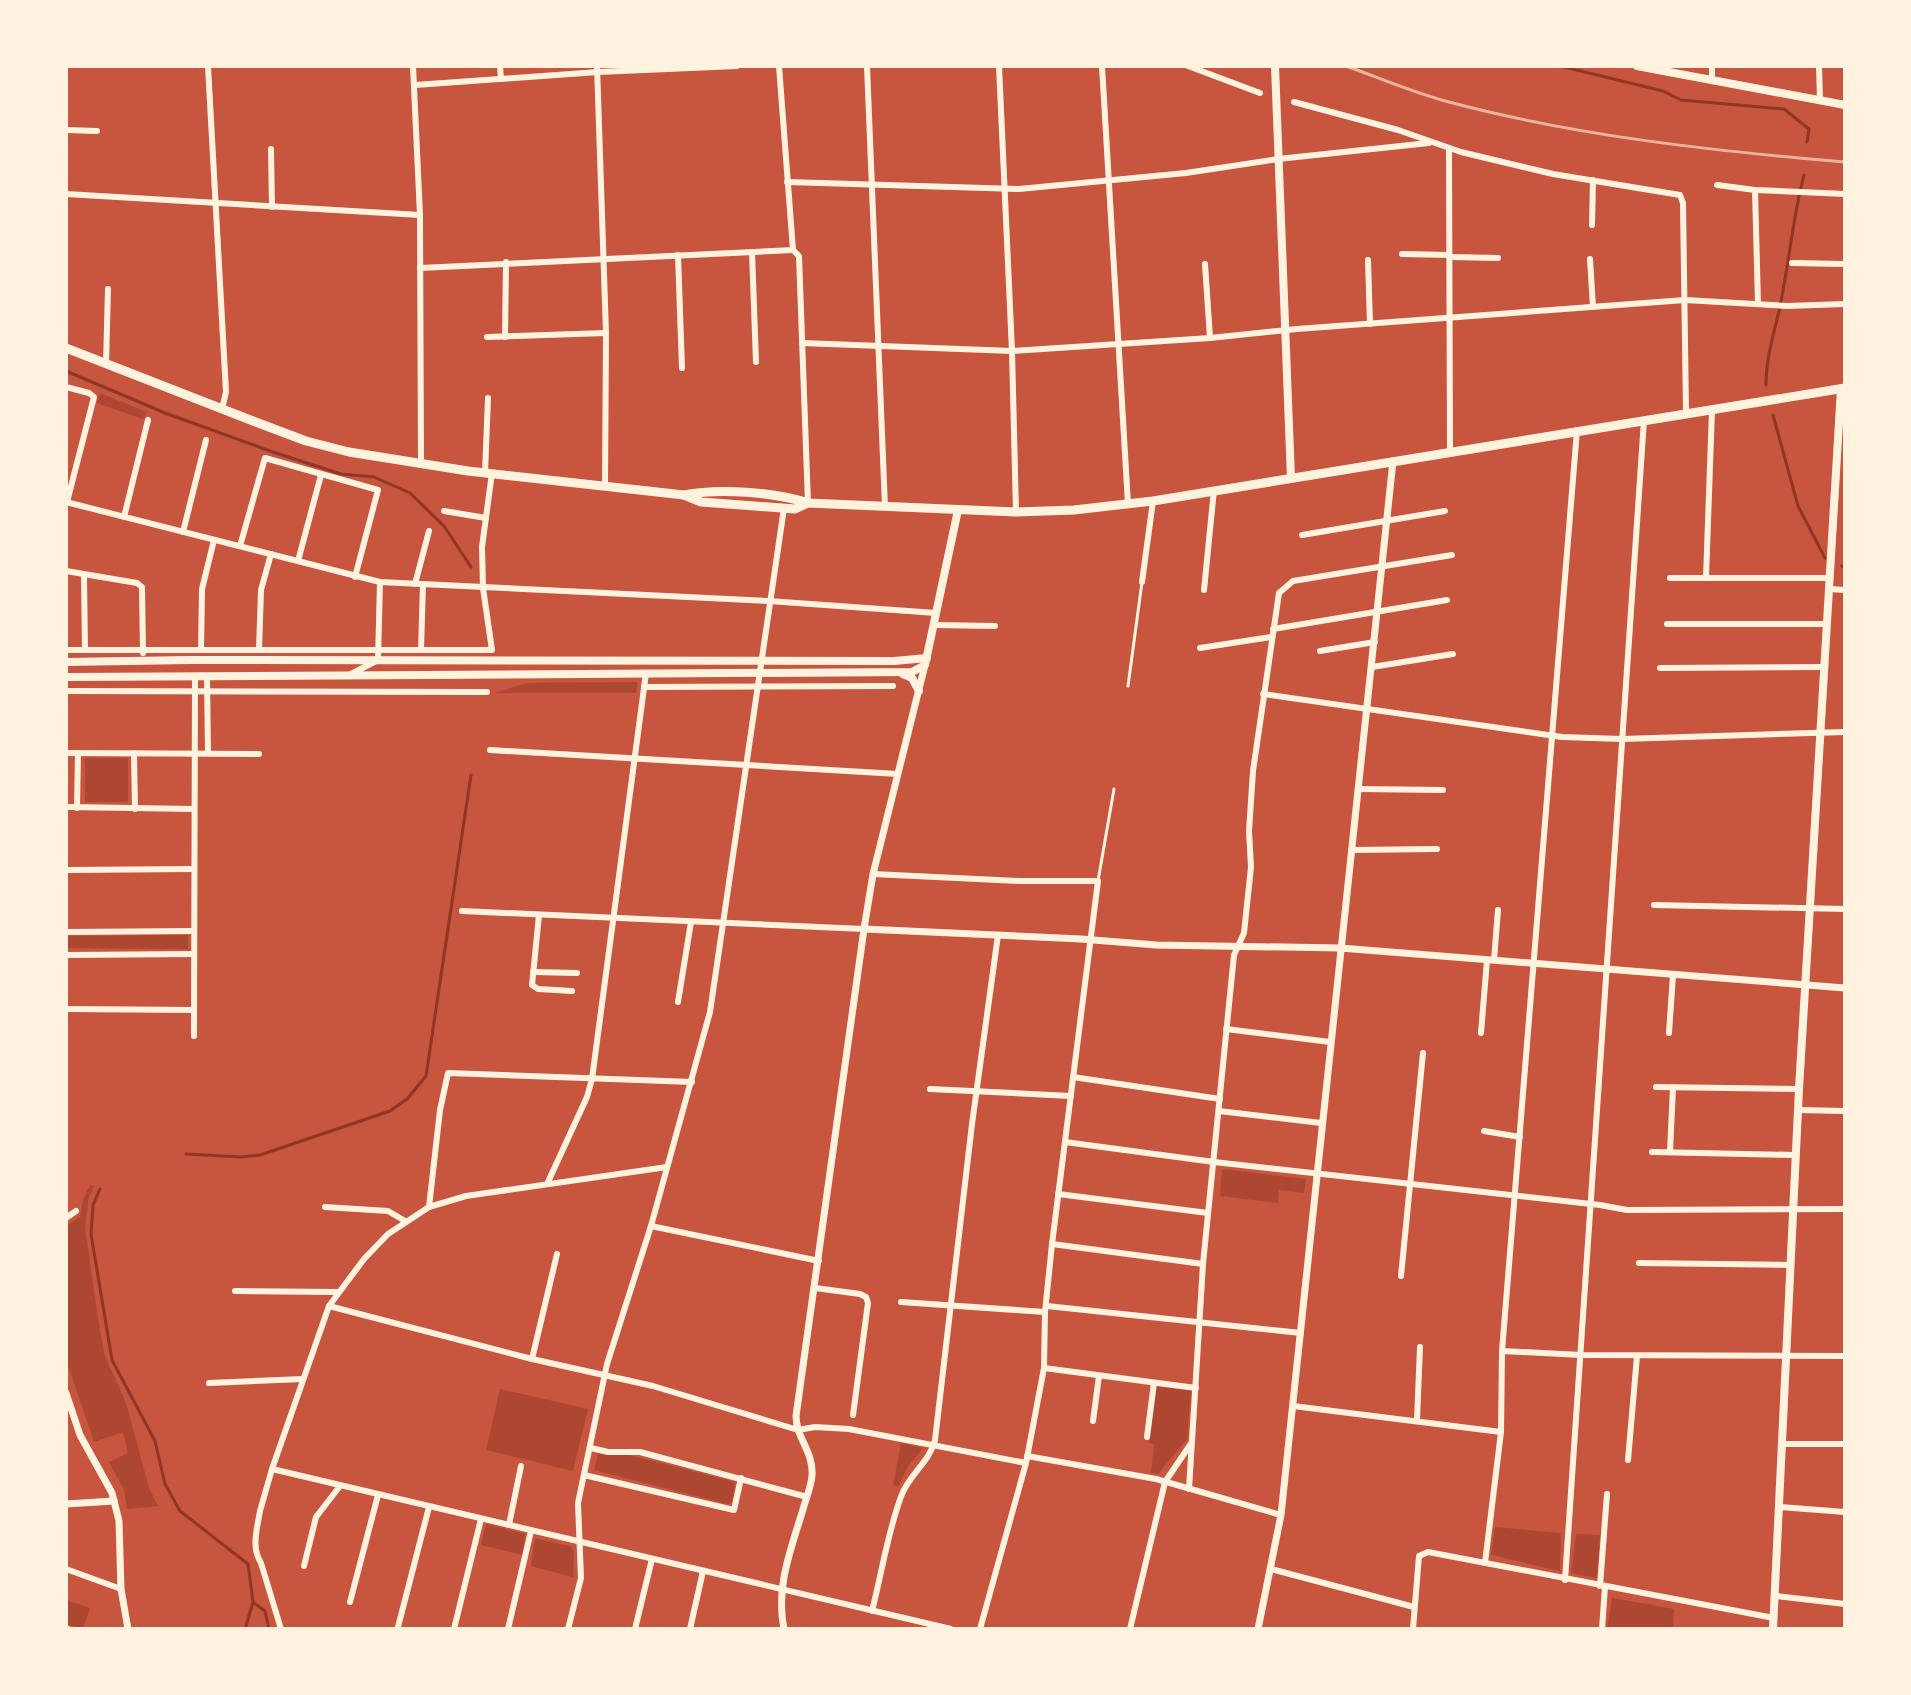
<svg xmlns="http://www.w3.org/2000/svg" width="1911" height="1695" font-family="Roboto,sans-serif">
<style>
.green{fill:#ae4732}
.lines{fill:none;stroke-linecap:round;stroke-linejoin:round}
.stream{stroke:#8f3625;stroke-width:3}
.service{stroke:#fff3e0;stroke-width:3}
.minor{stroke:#fff3e0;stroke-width:6}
.tertiary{stroke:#fff3e0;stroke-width:7}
.secondary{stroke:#fff3e0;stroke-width:8}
.primary{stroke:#fff3e0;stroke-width:9}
.rail{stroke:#e9b49f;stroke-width:3}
</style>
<rect width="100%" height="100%" fill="#c8553d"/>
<g class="green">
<path d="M100 393 147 412 143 419 97 403Z"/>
<path d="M638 682 636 693H494L527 683Z"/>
<rect x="85" y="758" width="43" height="44"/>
<path d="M188 935V949L66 948V936Z"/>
<path d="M1222 1169 1306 1179 1304 1193 1279 1190 1278 1203 1220 1196Z"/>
<path d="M90 1185 95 1186 89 1197 85 1227 100 1332 105 1356 126 1403 149 1488 158 1506 127 1509 124 1490 109 1462 128 1453 123 1432 94 1442 66 1359V1226L80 1217 83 1200Z"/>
<path d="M1156 1387 1191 1390 1187 1439 1158 1474 1151 1473 1154 1444 1149 1443Z"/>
<path d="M500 1389 588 1409 573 1471 486 1450Z"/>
<path d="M901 1443 923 1448 907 1468 898 1487 893 1485Z"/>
<path d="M598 1454 629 1455 735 1482 732 1501 728 1504 594 1470Z"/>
<path d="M486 1524 525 1534 522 1555 481 1545Z"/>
<path d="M1495 1527 1561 1533 1560 1571 1491 1555Z"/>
<path d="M1576 1534 1600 1535 1597 1578 1571 1573Z"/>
<path d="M535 1538 570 1546 574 1552 573 1577 531 1566Z"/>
<path d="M1612 1598 1674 1609 1673 1629H1607Z"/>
<path d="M66 1600 90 1608 83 1629 66 1624Z"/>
</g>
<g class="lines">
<g class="stream">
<path d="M1560 66 1663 91 1681 100 1784 109 1809 129 1807 142"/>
<path d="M66 371 165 413 270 451 341 474 374 477 410 493 444 526 471 567"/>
<path d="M1766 385C1766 359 1773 336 1779 311 1789 266 1792 220 1804 175"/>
<path d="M1773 415 1798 506 1825 558"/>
<path d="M1842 566 1845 568"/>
<path d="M186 1154 241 1157 260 1155 390 1111 407 1099 426 1076 471 775"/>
<path d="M100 1189 93 1205 91 1234 112 1360 155 1441 165 1484 180 1511 248 1564 253 1602 245 1629"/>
<path d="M254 1603 265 1611 269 1629"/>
</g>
<g class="service">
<path d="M1128 686 1142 582"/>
<path d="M1098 881 1114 789"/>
</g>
<g class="minor">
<path d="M208 66 226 392 222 409"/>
<path d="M413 66 420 215 421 465"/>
<path d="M500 66 501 79"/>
<path d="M597 66 606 333 605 487"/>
<path d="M779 66 793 250 799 256 808 503"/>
<path d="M867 66 885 507"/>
<path d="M999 66 1012 351 1016 512"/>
<path d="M1102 66 1128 504"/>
<path d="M1188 66 1260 93"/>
<path d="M1712 66V80"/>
<path d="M1819 66 1820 100"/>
<path d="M415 85 598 72 737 66"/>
<path d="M1294 102 1398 130 1461 152 1553 174 1680 195 1683 203 1686 412"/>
<path d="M66 130 97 131"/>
<path d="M271 149 272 207"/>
<path d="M1449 149 1450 451"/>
<path d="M787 182 1019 189 1186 173 1278 159 1429 143"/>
<path d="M1717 185 1755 190 1845 194"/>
<path d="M1755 190 1758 304"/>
<path d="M66 194 420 215"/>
<path d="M1592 225 1593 180"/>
<path d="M752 252 756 362"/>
<path d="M1402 254 1449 255"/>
<path d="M678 255 682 368"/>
<path d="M1450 257 1498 258"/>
<path d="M1590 259 1593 307"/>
<path d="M1368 260 1370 324"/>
<path d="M1792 263 1845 264"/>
<path d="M1205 264 1210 338"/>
<path d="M420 268 793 250"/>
<path d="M487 337 606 333"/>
<path d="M505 337 506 262"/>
<path d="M802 343 1012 351 1210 338 1297 329 1685 300 1787 306 1845 304"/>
<path d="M106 364 108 289"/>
<path d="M66 387 89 393 94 397 67 502"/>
<path d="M485 473 488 398"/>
<path d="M66 502 380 582 769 601 936 613"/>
<path d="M444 511 486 518"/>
<path d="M124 517 148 420"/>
<path d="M183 532 206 440"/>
<path d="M1302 535 1445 511"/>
<path d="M240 546 265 458 378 490 355 577"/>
<path d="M298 561 321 475"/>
<path d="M66 571 137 583 142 587 143 653"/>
<path d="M84 575 85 650"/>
<path d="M1670 578H1830"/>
<path d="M1706 578 1712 410"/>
<path d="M1142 582 1153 501"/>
<path d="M415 584 429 531"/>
<path d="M1829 589 1845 590"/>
<path d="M1204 590 1214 490"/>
<path d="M1667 624H1827"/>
<path d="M934 625 995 626"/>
<path d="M1273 629 1447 600"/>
<path d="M1200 648 1271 637"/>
<path d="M66 650H492L483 588 482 547 492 473"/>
<path d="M201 650 202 589 214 540"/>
<path d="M259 650 261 590 271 554"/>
<path d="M421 650 423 584"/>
<path d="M1320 651 1375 642"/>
<path d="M1372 667 1453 654"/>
<path d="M1660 668 1824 667"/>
<path d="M351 674 378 660 380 582"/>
<path d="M207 676 208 753"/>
<path d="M644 687 893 686"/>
<path d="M66 691 487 692"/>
<path d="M1263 694 1562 737 1622 739 1845 732"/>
<path d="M490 750 898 774"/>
<path d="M66 753 259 754"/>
<path d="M134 753 135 809"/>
<path d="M1358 789 1443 790"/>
<path d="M68 807 194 809"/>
<path d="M77 808 78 753"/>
<path d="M1351 850 1437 849"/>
<path d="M66 870 194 869"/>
<path d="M873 874 1020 881H1098L1052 1244 1045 1312 1044 1368 1026 1463 980 1629"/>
<path d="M1654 905 1845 909"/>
<path d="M462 911 864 929"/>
<path d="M539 915 532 985 538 989 572 991"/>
<path d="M66 932 194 931"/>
<path d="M66 955 194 954"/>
<path d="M1494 960 1498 910"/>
<path d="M533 972 577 973"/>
<path d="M678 1002 691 922"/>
<path d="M66 1009 194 1010"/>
<path d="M1226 1029 1330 1042"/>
<path d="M1481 1033 1487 960"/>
<path d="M1669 1033 1673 975"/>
<path d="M194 1036 195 676"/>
<path d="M1073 1077 1220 1099"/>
<path d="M1656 1087 1799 1089"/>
<path d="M930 1089 1071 1096"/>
<path d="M1798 1110 1845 1111"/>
<path d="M1219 1111 1321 1123"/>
<path d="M1484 1131 1520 1137"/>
<path d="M1065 1142 1214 1162 1600 1205 1627 1210 1845 1209"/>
<path d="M1652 1152 1796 1155"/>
<path d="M1670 1152 1673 1087"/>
<path d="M548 1182 587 1097 592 1079 646 673"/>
<path d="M1058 1194 1208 1213"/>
<path d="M325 1207 388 1211 405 1221"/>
<path d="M429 1207 440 1110 448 1073 692 1082"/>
<path d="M66 1218 76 1211"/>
<path d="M651 1226 819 1261"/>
<path d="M1052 1244 1203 1264"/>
<path d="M1639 1263 1790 1265"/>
<path d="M1401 1276 1423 1053"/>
<path d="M815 1288 860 1294 866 1297 868 1303 853 1415"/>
<path d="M235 1291 337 1292"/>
<path d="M901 1302 1045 1312"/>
<path d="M329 1306 532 1359 653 1386 798 1430 815 1427 849 1429 1026 1463"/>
<path d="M1047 1306 1301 1333"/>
<path d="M1502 1351 1581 1355 1845 1356"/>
<path d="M532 1359 557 1254"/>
<path d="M1044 1368 1196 1388"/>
<path d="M209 1383 303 1379"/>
<path d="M1293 1406 1501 1432"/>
<path d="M1417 1420 1420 1347"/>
<path d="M1093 1421 1099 1376"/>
<path d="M1147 1437 1154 1383"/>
<path d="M1782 1444H1845"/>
<path d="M591 1448 608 1452H640L807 1497"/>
<path d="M1027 1456 1156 1479 1281 1515"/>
<path d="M1628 1460 1637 1356"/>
<path d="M272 1469 951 1629"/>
<path d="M584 1475 734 1510 741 1478"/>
<path d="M1189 1489 1203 1264 1234 955 1244 933 1251 867 1249 831 1253 771 1279 593 1293 581 1452 555"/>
<path d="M1780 1507 1845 1512"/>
<path d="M509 1525 521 1466"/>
<path d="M1485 1563 1501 1432 1502 1351 1577 430"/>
<path d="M304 1566 316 1517 340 1486"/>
<path d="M66 1569 121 1589"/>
<path d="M1271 1569 1414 1607"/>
<path d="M1565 1580 1644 420"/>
<path d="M1600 1586 1607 1494"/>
<path d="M1775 1596 1845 1604"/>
<path d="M350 1602 378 1495"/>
<path d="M872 1611C882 1572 888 1530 902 1494 910 1474 930 1461 935 1440L972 1124 998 935"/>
<path d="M398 1627 429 1507"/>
<path d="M66 1628 68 1629"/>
<path d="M281 1629 261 1563C251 1547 257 1529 260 1511L272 1469 329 1306 364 1259 388 1234 429 1207 466 1196 667 1167"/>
<path d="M454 1629 481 1519"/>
<path d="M508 1629 531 1531"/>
<path d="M568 1629 581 1578 578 1503 607 1364 651 1226 710 1012 784 508"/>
<path d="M635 1629 652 1559"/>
<path d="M690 1629 703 1571"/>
<path d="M1130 1629 1165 1482 1192 1442"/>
<path d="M1413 1629 1419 1556 1428 1552 1774 1618"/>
<path d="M1602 1629 1605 1587"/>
</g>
<g class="tertiary">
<path d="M864 929 1081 939 1156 945 1340 948 1845 988"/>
<path d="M66 1393 80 1435 112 1493 119 1521 121 1589 128 1629"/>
<path d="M66 1504 114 1501"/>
<path d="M784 1629C775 1586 792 1547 804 1506 807 1496 811 1486 812 1476 814 1452 796 1438 796 1416L864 929 873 874 925 665"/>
<path d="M1258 1629 1281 1515 1393 461"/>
</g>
<g class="secondary">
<path d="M1275 66 1291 478"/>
<path d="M1637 66 1845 105"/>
<path d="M66 662 190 660 894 661 927 658"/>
<path d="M903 674 912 678 919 691"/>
<path d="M66 677 912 672 925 665 958 510"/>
<path d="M1773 1629 1799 1089 1841 389"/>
</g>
<g class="primary">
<path d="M66 348 253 421 306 441 349 452 468 471 684 495 701 502 795 509 808 503"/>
<path d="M684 495C719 488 774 492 808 503L1016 512 1074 510 1153 501 1845 388"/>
</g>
<path class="rail" d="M1346 66C1380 78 1414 93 1449 102 1577 136 1713 151 1845 162"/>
</g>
<rect width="1911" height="1695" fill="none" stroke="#fff3e0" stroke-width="136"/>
</svg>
